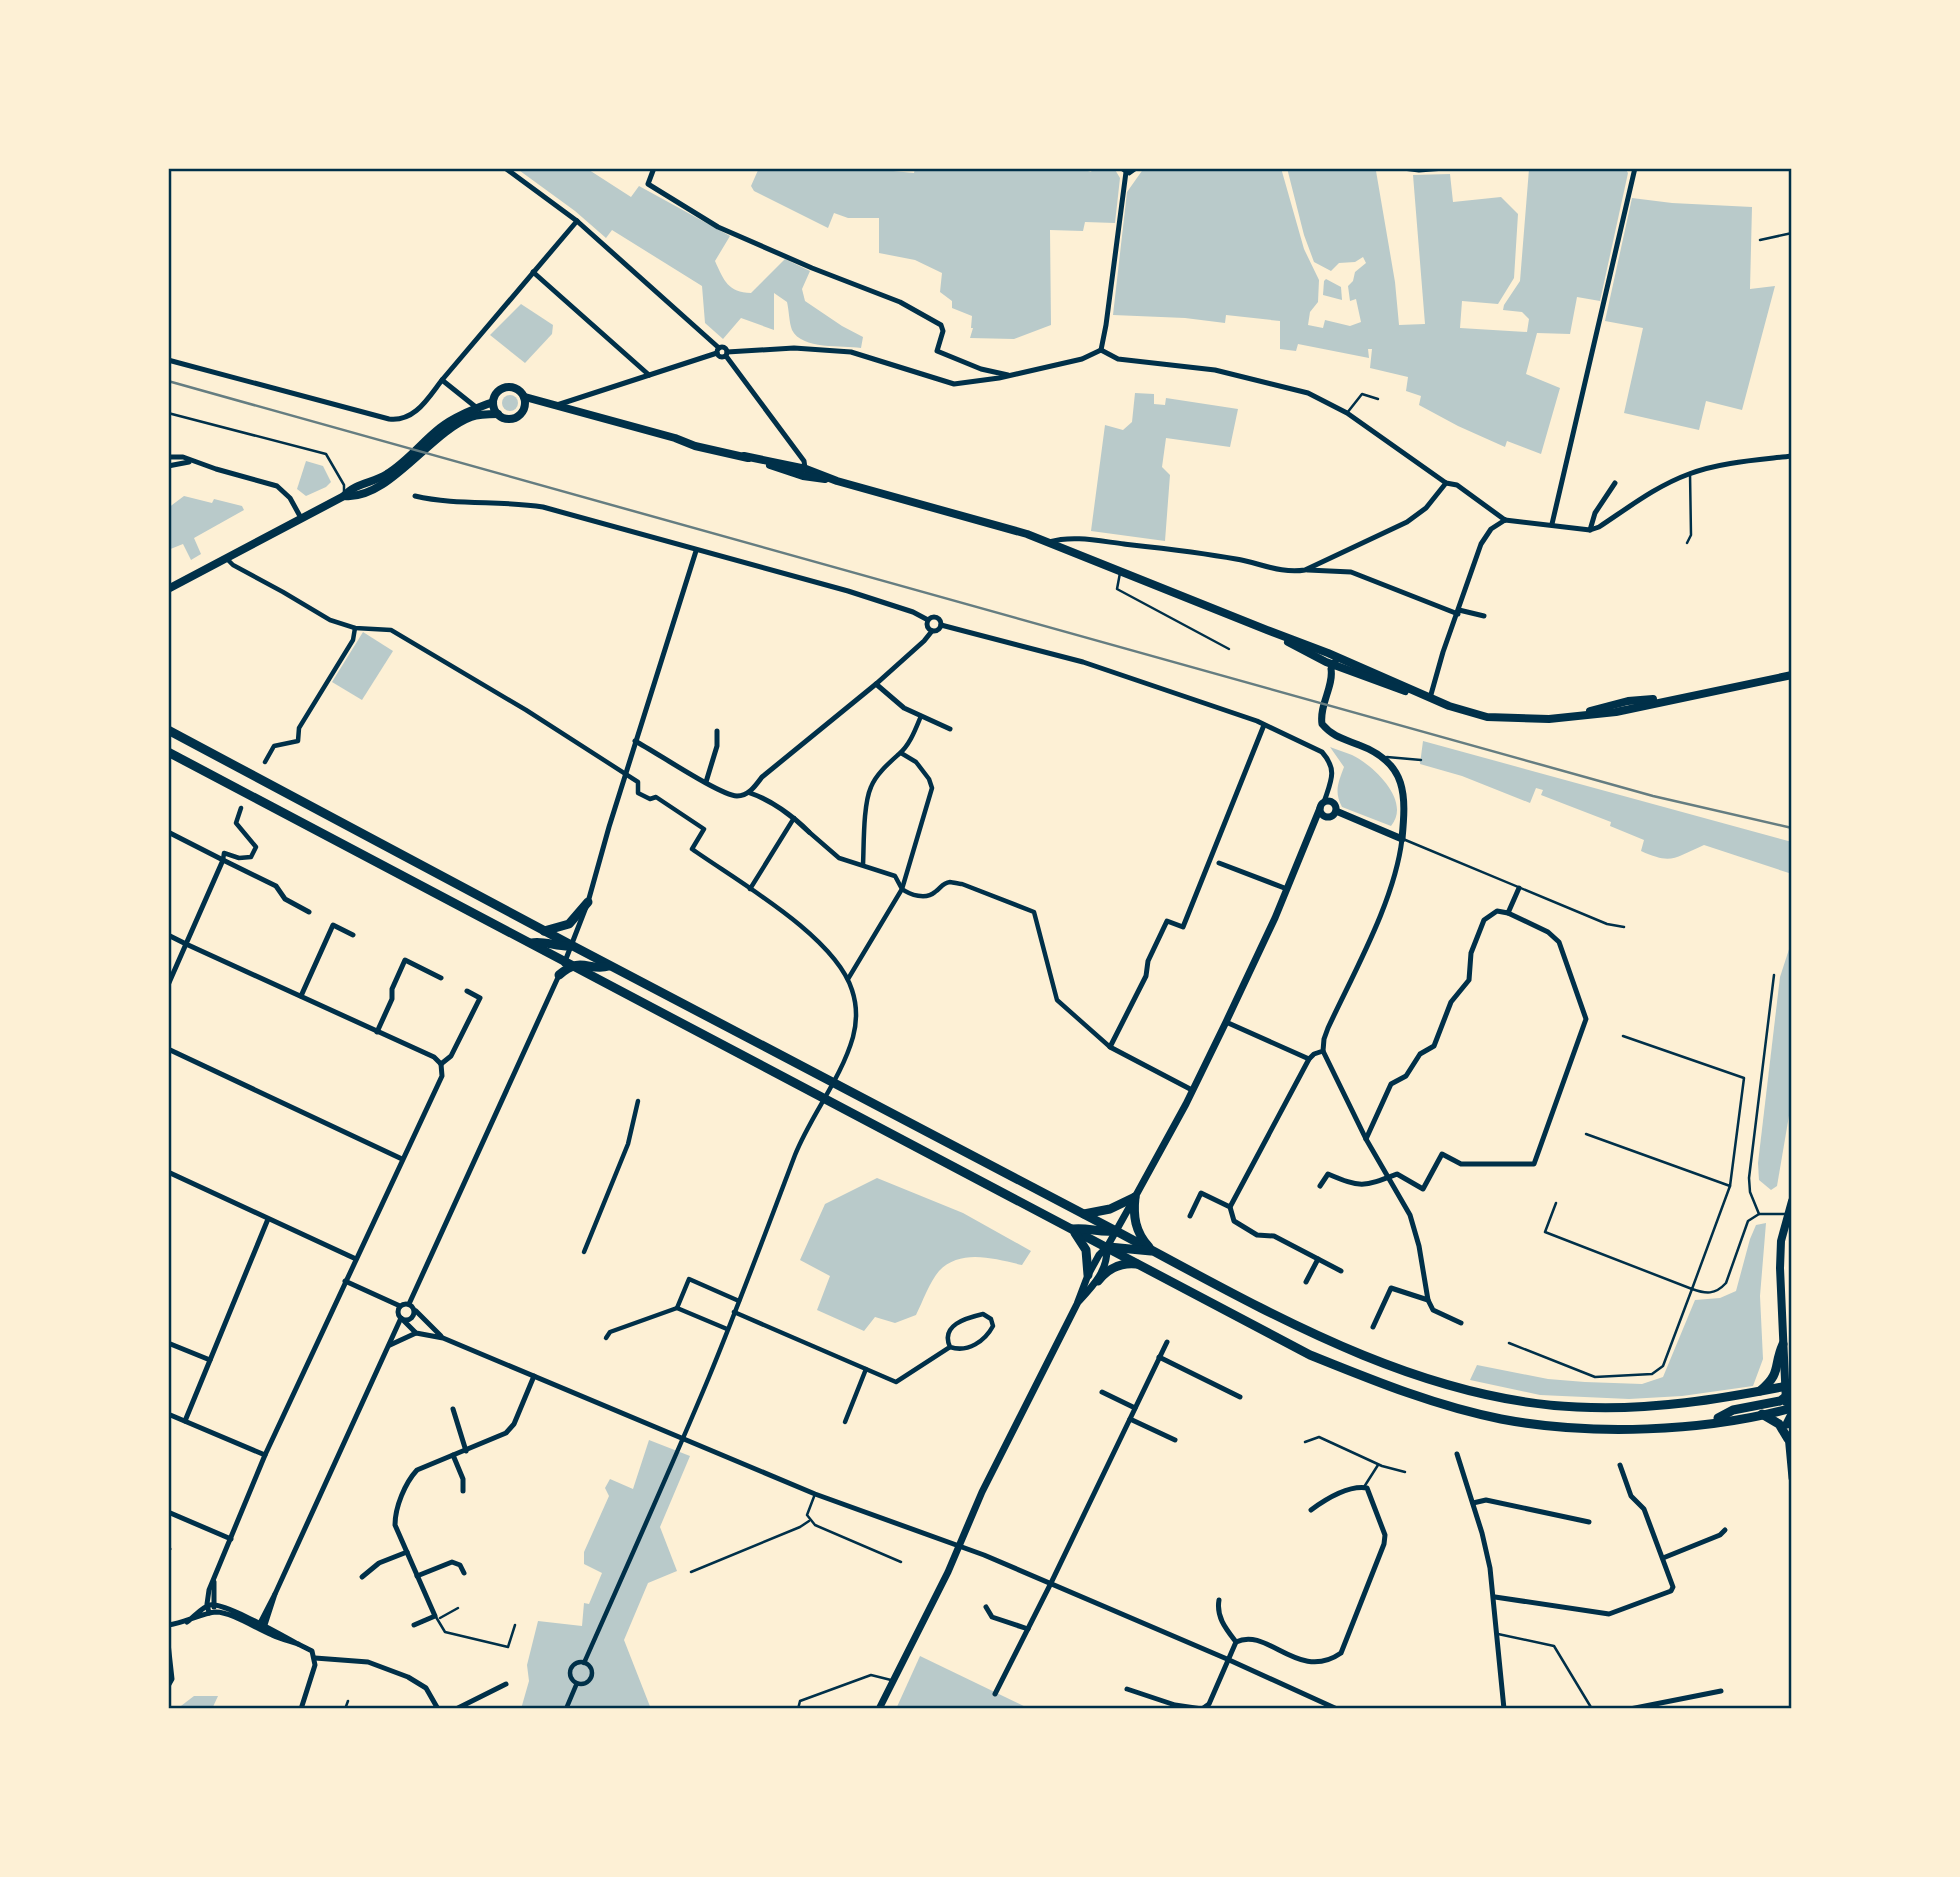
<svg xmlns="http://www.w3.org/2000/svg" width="1960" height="1877" font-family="'Work Sans',sans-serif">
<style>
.green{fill:#b9caca}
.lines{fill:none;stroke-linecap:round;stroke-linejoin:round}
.service{stroke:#003049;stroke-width:2.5}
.pedestrian{stroke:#003049;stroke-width:4.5}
.minor{stroke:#003049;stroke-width:5}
.tertiary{stroke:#003049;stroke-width:7}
.secondary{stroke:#003049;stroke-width:8}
.primary{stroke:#003049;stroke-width:9}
.rail{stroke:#657d81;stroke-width:2.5}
.neatline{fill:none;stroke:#003049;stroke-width:2.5}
</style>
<rect width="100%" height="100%" fill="#fdf0d5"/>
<g class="green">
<path d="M516 168H586L631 197 639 186 730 236 715 261C724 281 728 292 751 293L785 259 810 271 802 289 805 301 842 326 863 337 861 348C842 345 802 350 792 330 789 322 789 310 787 302L774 293V330L741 318 723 339 705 323 702 286 612 230 606 238 575 211Z"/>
<path d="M759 168H883V170L914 173 915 168H1088V171L1091 172 1093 168H1114L1120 178 1115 223 1085 222 1083 231 1050 230 1051 325 1014 339 970 338 973 328H971L972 316 952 308V301L940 292 942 273 915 260 879 253V218H848L834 213 828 228 754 191 751 186Z"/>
<path d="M1144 168H1281L1304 249 1319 280 1318 302 1310 312 1308 325 1323 328 1325 320 1350 326 1361 322 1356 299 1350 301 1348 286 1353 281 1355 272 1366 263 1363 257 1355 262 1339 263 1331 271 1314 262 1304 235 1287 168H1337L1376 171 1395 282 1399 325 1425 324 1413 175 1450 174 1453 202 1501 197 1518 214 1514 278 1498 304 1462 301 1460 328 1527 332 1529 319 1522 312 1503 310 1504 305 1520 281 1529 169 1625 168 1628 173 1600 301 1577 297 1570 334 1537 333 1526 374 1560 388 1541 454 1507 441 1505 447 1458 426 1419 405 1421 396 1406 391 1408 377 1370 368 1372 349H1368L1369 358 1298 344 1296 351 1280 349V321L1226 315 1225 323 1185 318 1113 315 1127 192Z"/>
<path d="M1632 198 1672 203 1752 207 1750 289 1775 286 1742 410 1706 401 1699 430 1624 413 1643 328 1605 321Z"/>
<path d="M1326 279 1341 287 1342 300 1323 295 1324 281Z"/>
<path d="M521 304 553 325 552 334 525 363 490 335Z"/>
<path d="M1135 393 1154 394V404L1165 405 1166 398 1238 409 1230 447 1166 438 1162 467 1170 475 1165 541 1091 531 1105 425 1123 430 1132 422Z"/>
<circle cx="510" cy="403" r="8"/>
<path d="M306 461 323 466 331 482 326 487 306 496 297 489Z"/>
<path d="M184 496 212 503 214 499 242 506 244 510 194 538 201 554 191 560 183 544 168 550V508Z"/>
<path d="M363 632 393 651 362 700 332 682Z"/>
<path d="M1423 741 1792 842V874L1704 845C1674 858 1672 865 1641 851L1644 840 1610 826 1611 822 1541 795 1543 790 1536 788 1530 803 1462 776 1420 764Z"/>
<path d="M1330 747C1337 750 1345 752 1352 755 1373 765 1412 801 1391 826L1342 807C1334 792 1338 783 1344 767Z"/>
<path d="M1792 940V1098L1777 1186 1771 1190 1759 1180 1758 1163 1780 977Z"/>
<path d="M877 1178 963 1213 1031 1251 1022 1265C995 1259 961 1248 939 1271 929 1283 923 1301 916 1315L895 1323 875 1317 864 1331 817 1310 830 1276 800 1260 825 1204Z"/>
<path d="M1766 1223 1760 1296 1763 1359 1753 1386 1682 1396 1629 1399 1540 1395 1470 1380 1477 1365 1548 1379 1585 1382 1642 1384 1663 1377 1695 1300 1720 1298 1736 1291 1750 1239 1756 1225Z"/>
<path d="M649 1440 690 1456 660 1527 677 1571 648 1583 624 1640 651 1709H521L529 1681 527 1665 538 1621 582 1626 584 1603 589 1604 602 1573 584 1564V1552L609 1496 605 1488 610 1479 633 1489Z"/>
<path d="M920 1656 1030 1709H896Z"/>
<path d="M194 1696H218L212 1709H177Z"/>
</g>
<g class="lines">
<g class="service">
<path d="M1760 240 1792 233"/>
<path d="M168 413 326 454 344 485V492"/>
<path d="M1347 413 1362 394 1378 399"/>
<path d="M1687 543 1691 535 1690 473"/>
<path d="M1120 573 1117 589 1229 649"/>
<path d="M1387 757 1421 760"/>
<path d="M1403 839 1607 924 1624 927"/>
<path d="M1586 1134 1730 1186"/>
<path d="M1556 1203 1545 1232 1692 1289 1730 1186 1744 1078 1623 1036"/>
<path d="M1759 1214 1750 1192 1749 1178 1774 975"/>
<path d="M1509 1343 1595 1377 1652 1374 1663 1366 1692 1289C1706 1294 1715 1295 1726 1283L1748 1221 1759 1214H1785"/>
<path d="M1305 1442 1319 1437 1382 1466 1405 1472"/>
<path d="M1364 1487 1378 1465"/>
<path d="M815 1494 807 1515 815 1525 901 1562"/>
<path d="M691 1572 800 1527 809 1521"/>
<path d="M436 1617 445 1632 508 1647 515 1625"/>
<path d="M440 1618 458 1608"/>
<path d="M1498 1634 1554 1646 1592 1709"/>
<path d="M345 1709 348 1701"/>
<path d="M798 1709 800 1701 871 1675 891 1680"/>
</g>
<g class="pedestrian">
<path d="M227 559 233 565 283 592 330 620 355 628 391 630 526 710 638 782V793L650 799 656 797 704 829 692 849C737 881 835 936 852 990 857 1005 857 1022 853 1037 841 1079 811 1115 795 1155 767 1229 739 1304 709 1377 669 1473 626 1568 584 1663"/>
<path d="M901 753 916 762 929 779 932 788 902 889C910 895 926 900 935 892 941 888 942 883 950 882 951 882 960 884 962 884L1034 912 1057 1000 1110 1047"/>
<path d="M265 762 274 746 298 741 299 728 353 640 355 628"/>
<path d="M809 832 839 858 895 876 902 889 848 979"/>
<path d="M223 860 224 853 239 858 251 857 256 847 236 823 241 808"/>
<path d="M863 865C864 844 863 805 871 787 876 774 889 763 899 754 910 745 916 728 921 716"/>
<path d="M750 889 794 818"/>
<path d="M584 1252 628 1144 638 1101"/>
<path d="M734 1312 896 1382 950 1347C968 1353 985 1341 993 1326L991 1319 983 1314C966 1318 940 1325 950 1347"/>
<path d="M727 1329 677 1308 689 1279 739 1301"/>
<path d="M606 1338 610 1332 677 1308"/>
<path d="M845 1422 866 1369"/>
<circle cx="581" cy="1673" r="11"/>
<path d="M566 1709 577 1683"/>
</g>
<g class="minor">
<path d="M505 168 577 221 719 348"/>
<path d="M654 168 648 184 718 227 812 268 900 302 941 325 943 331 937 351 981 369 1008 375"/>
<path d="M1121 168 1129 173 1136 168"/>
<path d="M1403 168 1419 170 1445 168"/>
<path d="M533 272 649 375"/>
<circle cx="722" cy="352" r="5"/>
<path d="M1101 350 1118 359 1215 370 1308 393 1347 413 1446 483 1457 485 1505 520"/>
<path d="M1101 350 1106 325 1126 172"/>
<path d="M727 352 794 348 851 352 954 384 999 378 1082 359 1101 350"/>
<path d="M726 356 804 461 805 468"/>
<path d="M168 360 389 419C415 422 428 398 442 380L577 221"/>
<path d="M442 380 477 408"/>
<path d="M557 405 717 353"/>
<path d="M168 457H183L216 469 277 486 290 498 301 518"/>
<path d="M168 466 189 462"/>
<path d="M415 496C457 506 501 500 543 507L848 591 913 612 928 620"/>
<path d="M1505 520 1590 530 1599 527C1628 508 1656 486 1689 474 1721 462 1758 460 1792 456"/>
<path d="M1552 524 1635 168"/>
<path d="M1590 530 1595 513 1615 483"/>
<path d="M1049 542C1073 535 1099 541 1124 544 1161 548 1199 552 1236 559 1260 563 1281 574 1305 570L1407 522 1426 508 1446 483"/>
<path d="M1308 570 1351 572 1458 614"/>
<path d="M1459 610 1484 616"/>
<circle cx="934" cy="624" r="7"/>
<path d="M941 625 1083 662 1257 721 1322 752C1338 770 1331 781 1324 802"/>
<path d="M876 684 904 708 950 729"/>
<path d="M1430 698 1443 652 1481 544 1491 529 1505 520"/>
<path d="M635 741C656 752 719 795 737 796 749 796 756 785 762 777L876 684 924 641 932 631"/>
<path d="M706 782 717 746V731"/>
<path d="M750 793C771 800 793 816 809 832"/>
<path d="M168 832 223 860 186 944 434 1057 441 1064"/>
<path d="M223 860 276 886 285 899 309 912"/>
<path d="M1219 863 1287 889"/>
<path d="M168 935 186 944 168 985"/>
<path d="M564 964 588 902 609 827 696 551"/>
<path d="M301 996 333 925 353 935"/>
<path d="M1226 1022 1309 1059"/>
<path d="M377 1032 392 999V989L405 960 441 978"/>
<path d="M168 1049 402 1159"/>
<path d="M1323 1051 1366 1139 1410 1215 1419 1246 1428 1300"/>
<path d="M441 1064 451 1056 480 998 467 991"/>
<path d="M1192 1090 1110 1047 1146 976 1148 961 1167 921 1183 927 1264 725"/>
<path d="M1366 1139 1391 1084 1406 1076 1420 1054 1434 1046 1451 1002 1469 980 1471 953 1484 920 1497 911 1508 913 1519 888"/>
<path d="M168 1172 356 1259"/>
<path d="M1320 1186 1328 1174C1361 1188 1363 1187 1397 1174L1423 1189 1442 1154 1461 1164H1534L1586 1019 1559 942 1548 932 1508 913"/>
<path d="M1230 1207 1309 1059 1314 1054 1323 1051 1324 1039 1328 1028C1354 972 1395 900 1402 839"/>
<path d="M1190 1216 1201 1193 1230 1207 1234 1221 1257 1235 1274 1236 1341 1271"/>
<path d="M345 1281 400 1306"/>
<path d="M1306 1282 1318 1259"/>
<circle cx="406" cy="1312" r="8"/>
<path d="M409 1304 560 973"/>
<path d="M416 1311 441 1336"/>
<path d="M402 1319 416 1333 443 1338 815 1494 984 1555 1227 1659 1337 1709"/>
<path d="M1373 1327 1391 1288 1428 1300 1433 1310 1461 1323"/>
<path d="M168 1343 210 1360"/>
<path d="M390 1345 416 1333"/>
<path d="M1159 1357 1240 1397"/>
<path d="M1102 1392 1135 1408"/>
<path d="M453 1409 466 1451"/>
<path d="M168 1414 265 1455"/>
<path d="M1130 1419 1175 1440"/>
<path d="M185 1421 268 1219"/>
<path d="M1457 1454 1482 1533 1490 1568 1504 1709"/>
<path d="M453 1455 463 1479V1491"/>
<path d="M1473 1503 1486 1500 1589 1522"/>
<path d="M168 1504V1506"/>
<path d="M168 1512 231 1539"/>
<path d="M168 1548 169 1549"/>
<path d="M1663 1558 1720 1535 1725 1530"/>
<path d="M417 1576 452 1562 460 1565 464 1573"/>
<path d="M362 1577 379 1563 407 1552"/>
<path d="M275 1594 401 1318"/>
<path d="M1495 1597 1609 1614 1671 1591 1673 1587 1644 1509 1631 1496 1620 1465"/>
<path d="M1219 1600C1216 1617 1226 1629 1236 1642 1268 1626 1298 1683 1341 1653L1384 1544 1385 1535 1367 1488C1348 1485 1326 1499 1311 1510"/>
<path d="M214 1607V1582"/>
<path d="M986 1607 992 1617 1028 1629"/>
<path d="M209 1613 207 1604 209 1590 265 1455 442 1076 441 1064"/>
<path d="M168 1625C184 1623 202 1613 216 1612 231 1612 257 1629 272 1635 280 1639 289 1641 298 1644 283 1636 224 1602 210 1605 202 1607 194 1617 187 1622"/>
<path d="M259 1625 275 1594 264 1628"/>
<path d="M414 1625 435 1616 395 1525C395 1507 405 1483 417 1470L506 1433 514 1424 534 1376"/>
<path d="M168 1643 172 1679 168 1686"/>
<path d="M298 1644 312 1651 315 1665 301 1709"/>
<path d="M315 1658 368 1662 408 1677 426 1688 438 1709"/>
<path d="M1127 1689 1175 1705 1202 1709 1209 1704 1236 1642"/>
<path d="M995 1694 1051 1583 1167 1342"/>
<path d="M456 1709 506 1684"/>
<path d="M1630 1709 1721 1691"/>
</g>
<g class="tertiary">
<path d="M1335 662 1331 669C1334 686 1319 705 1322 724 1333 737 1344 739 1359 745 1408 763 1406 796 1402 839L1336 811"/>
<circle cx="1328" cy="809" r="8"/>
<path d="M1079 1301C1094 1285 1108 1270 1107 1247"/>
<path d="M1788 1435 1792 1478"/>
<path d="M879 1709 948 1572 982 1492 1077 1304 1088 1275 1099 1255 1107 1247 1135 1197 1186 1104 1226 1022 1275 918 1320 808"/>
</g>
<g class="secondary">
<circle cx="509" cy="403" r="16"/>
<path d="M525 397 675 438 695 446 748 458"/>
<path d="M744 456 806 469 837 481 1027 534 1267 630 1328 653 1449 706 1487 717 1549 719 1616 712 1792 675"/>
<path d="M770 465 803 476 825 479"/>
<path d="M344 496C388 501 430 432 471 417 479 414 489 414 498 414"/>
<path d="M168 589 344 496C355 483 373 483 387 474 407 462 421 443 440 428 455 416 475 409 493 402"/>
<path d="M1288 642 1326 662 1405 691"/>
<path d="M1590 711 1628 701 1653 699"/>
<path d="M1786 1402 1780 1268 1781 1241 1792 1201"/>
</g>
<g class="primary">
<path d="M168 730 573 946 1116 1231C1257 1306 1413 1400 1577 1407 1650 1411 1721 1399 1792 1385"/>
<path d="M168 752 1310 1355C1372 1380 1435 1406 1501 1419 1591 1436 1704 1432 1792 1408"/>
<path d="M544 931 569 924 588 902"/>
<path d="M531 943C543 940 557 947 571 946"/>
<path d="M559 975C582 955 588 972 609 966"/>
<path d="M1135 1197C1133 1216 1135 1232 1149 1247"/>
<path d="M1084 1214 1110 1209 1135 1197"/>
<path d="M1073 1229C1087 1227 1100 1233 1114 1231"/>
<path d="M1075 1233 1086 1250 1088 1275"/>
<path d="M1109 1247 1151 1251"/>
<path d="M1098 1281C1108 1268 1120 1262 1137 1264"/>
<path d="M1760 1391C1782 1373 1773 1366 1783 1344"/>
<path d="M1762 1414 1779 1424 1788 1439"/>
<path d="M1718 1418 1733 1410 1780 1401 1792 1392"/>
<path d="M1787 1424 1792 1414"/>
</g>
<path class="rail" d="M168 381 1653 796 1792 828"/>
</g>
<rect width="1960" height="1877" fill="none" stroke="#fdf0d5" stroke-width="340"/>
<rect x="170" y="170" width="1620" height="1537" class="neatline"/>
</svg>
